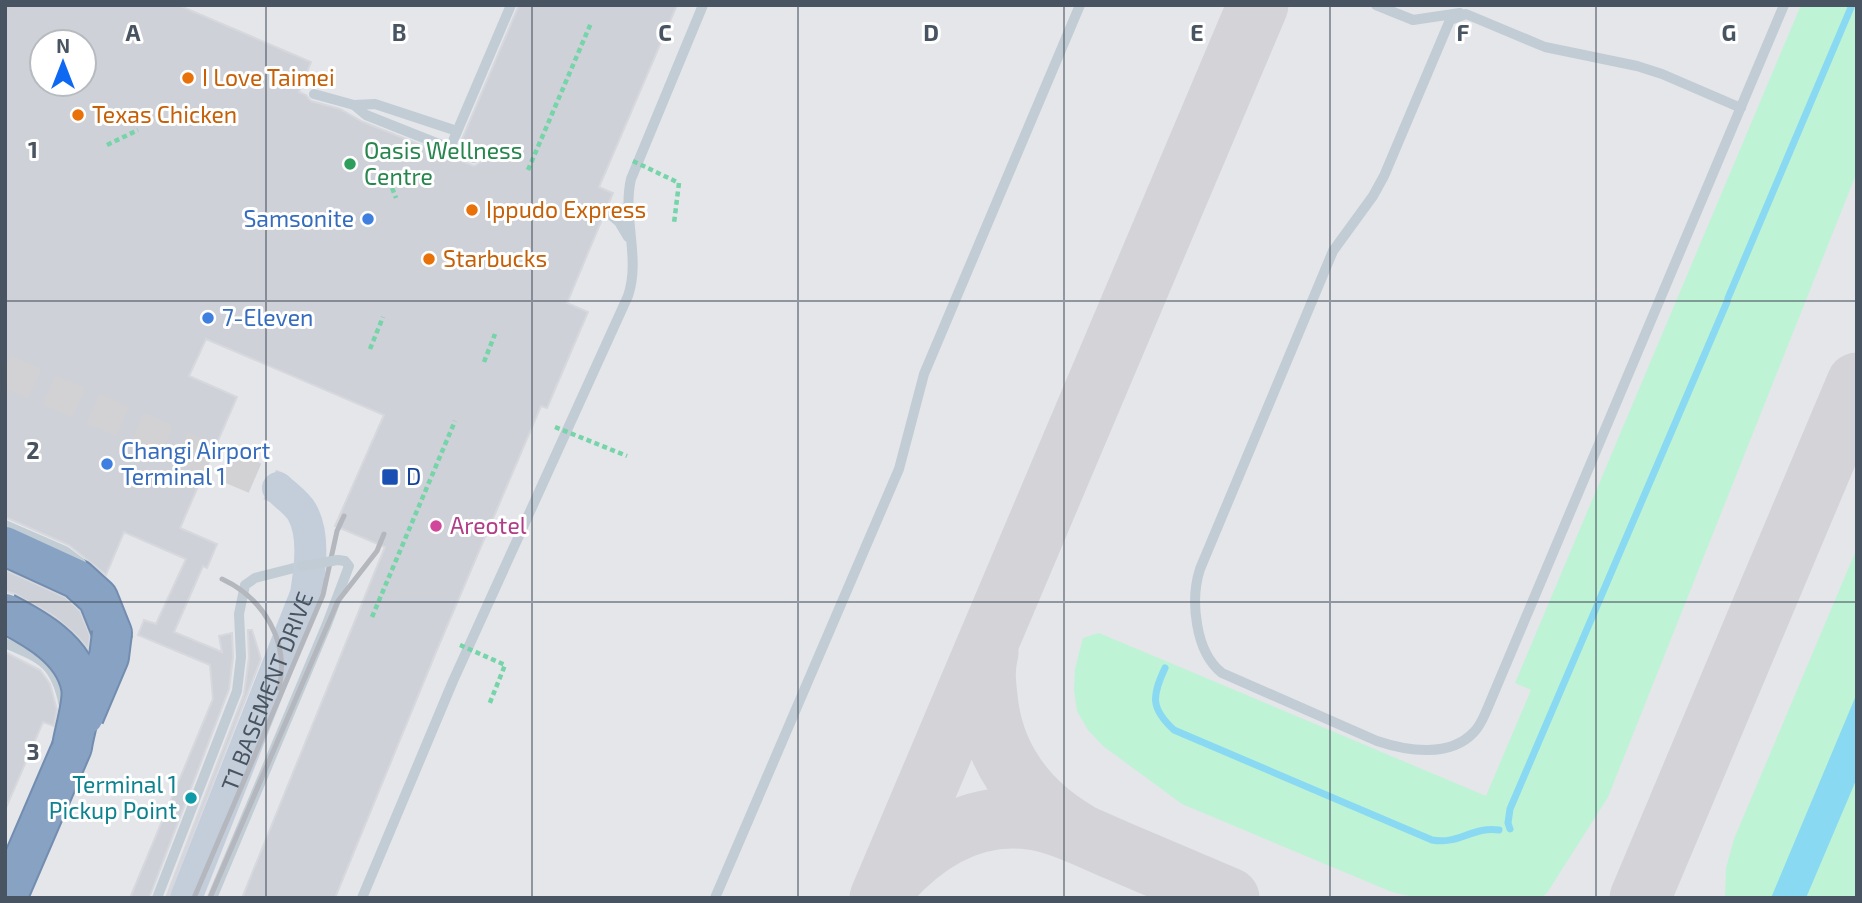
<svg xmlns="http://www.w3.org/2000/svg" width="1862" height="903" font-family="'Exo 2',sans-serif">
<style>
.airport{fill:#e4e6ea;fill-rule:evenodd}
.green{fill:#bff3d5}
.water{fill:#8ad9f3}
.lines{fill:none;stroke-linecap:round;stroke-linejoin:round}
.stream{stroke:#8ad9f3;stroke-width:7}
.taxiway{stroke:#d4d4d8;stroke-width:61}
.building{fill:#ced1d7;stroke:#d6d8de;stroke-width:2;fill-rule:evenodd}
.secondary-tunnel{stroke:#d2d2d5;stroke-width:32;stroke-dasharray:32 16;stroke-linecap:butt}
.highway-casing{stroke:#728daf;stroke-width:42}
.path{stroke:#75d4a8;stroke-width:4.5;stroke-dasharray:5 3.5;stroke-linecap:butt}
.lane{stroke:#c2ccd4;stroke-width:10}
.secondary{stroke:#c4cedb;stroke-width:32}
.highway{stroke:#87a2c3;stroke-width:38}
.rail{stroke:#b4b7bd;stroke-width:5}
.highway-bridge-casing{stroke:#728daf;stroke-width:42;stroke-linecap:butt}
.path-bridge{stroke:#75d4a8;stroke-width:4.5;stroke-dasharray:5 3.5;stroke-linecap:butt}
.lane-bridge{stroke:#c2ccd4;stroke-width:10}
.highway-bridge{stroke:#87a2c3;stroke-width:38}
.grid{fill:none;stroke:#485461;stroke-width:2;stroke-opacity:0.55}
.food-dot{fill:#e8710a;stroke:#fff;stroke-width:2.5}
.leisure-dot{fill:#2e9e5b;stroke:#fff;stroke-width:2.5}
.shop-dot{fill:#3f7fe0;stroke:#fff;stroke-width:2.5}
.transit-dot{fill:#1a4fb4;stroke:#fff;stroke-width:2.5}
.hotel-dot{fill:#d1479c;stroke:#fff;stroke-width:2.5}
.culture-dot{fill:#0f9aa8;stroke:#fff;stroke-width:2.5}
.labels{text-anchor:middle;stroke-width:6;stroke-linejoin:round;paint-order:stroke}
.food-label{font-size:23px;fill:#c56008;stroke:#fff;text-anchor:start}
.leisure-label{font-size:23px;fill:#27864d;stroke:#fff;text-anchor:start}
.shop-label{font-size:23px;fill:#366cbe;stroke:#fff;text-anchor:start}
.transit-label{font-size:23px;fill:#164399;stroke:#fff;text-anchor:start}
.hotel-label{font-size:23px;fill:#b23c85;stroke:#fff;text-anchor:start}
.street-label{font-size:23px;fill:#485461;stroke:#fff}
.culture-label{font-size:23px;fill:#0d838f;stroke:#fff;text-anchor:end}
.grid-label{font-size:23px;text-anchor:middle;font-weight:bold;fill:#485461;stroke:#fff;stroke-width:6;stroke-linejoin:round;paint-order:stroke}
</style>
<rect width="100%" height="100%" fill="#f4f2f2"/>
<path class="airport" d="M5 5H1857V898H5ZM42 42H84V84H42Z"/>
<g class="green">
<path d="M1801 5H1857V172L1608 797 1547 893 1541 898H1418L1392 892 1182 804 1103 746 1088 730 1077 711 1074 690 1075 669 1083 638 1099 633 1486 796 1531 690 1515 683Z"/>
<path d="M1857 548V898H1725L1726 868 1734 839Z"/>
</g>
<path class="water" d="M1857 693V778L1806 898H1771Z"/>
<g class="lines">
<g class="stream">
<path d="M1728 298 1852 5"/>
<path d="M1165 668C1152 696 1150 708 1174 730L1432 840C1459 845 1473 826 1499 830"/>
<path d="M1510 829 1508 823 1510 809 1727 302"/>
</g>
<g class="taxiway">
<path d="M988 653C984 667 985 682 987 696 992 756 1026 802 1077 832"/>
<path d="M890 881C928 839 977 810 1036 820 1063 825 1090 839 1116 850 1153 866 1191 882 1229 898"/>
<path d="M880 898 1258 5"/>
<path d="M1640 898 1857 383"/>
</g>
</g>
<g class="building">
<path d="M5 5H178L311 62 299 92 306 95 311 101 340 109 363 122 474 166 481 162V154L460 144 519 5H677L599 187 613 193 567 303 588 312 547 408 541 406 436 652 335 898H242L385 547 335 526 384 415 206 339 189 376 237 397 180 528 217 544 207 568 203 566 174 632 222 652 219 636 232 633 233 657 229 689 149 898H130L213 699 210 665 138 635 144 620 156 624 186 559 124 532 106 575 69 545 5 517ZM42 42H84V84H42Z"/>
<path d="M5 570 65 597 80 611 90 636 88 649 77 636 54 616 15 594 5 591Z"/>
<path d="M248 630H252L261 659 168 898H166L244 694 249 658Z"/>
<path d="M5 652 40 670 50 684 57 710 54 726 43 722 5 810Z"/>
</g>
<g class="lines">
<path class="secondary-tunnel" d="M5 371 278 488"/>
<defs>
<g id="highway">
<path d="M5 546 77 579 98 598 112 633"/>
<path d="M7 898 72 747"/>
</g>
</defs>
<use href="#highway" class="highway-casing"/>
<g class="path">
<path d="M107 145 138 130"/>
<path d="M528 170 591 23"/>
<path d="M389 180 396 198"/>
<path d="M370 349 383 317"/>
<path d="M484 362 495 334"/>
<path d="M372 617 455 421"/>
</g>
<g class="lane">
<path d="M1376 5 1413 20 1460 13"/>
<path d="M314 94 354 105 375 104 457 131"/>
<path d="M354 105 366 115 474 158"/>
<path d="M1741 108 1662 74 1637 66 1545 47 1466 14 1450 20 1384 176 1373 196 1333 251 1200 569C1190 600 1195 652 1222 673L1377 741C1407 751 1450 758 1474 732 1481 725 1484 716 1488 707L1784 5"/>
<path d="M450 148 511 5"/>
<path d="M611 215 619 222 628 237"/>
<path d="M5 525 65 551 81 563"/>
<path d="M5 643C43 659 56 664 64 706"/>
<path d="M157 898 237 691 241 657 239 614 245 585 255 578 302 566"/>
<path d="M212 898 327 624 349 566 345 561 338 560"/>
<path d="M362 898 453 681 628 296C641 258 622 218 631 179L703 5"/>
<path d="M715 898 899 469 924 374 1080 5"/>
</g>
<path class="secondary" id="s1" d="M186 898 306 594C310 569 315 535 302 512 297 503 285 495 278 488"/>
<use href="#highway" class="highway"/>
<g class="rail">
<path d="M222 579C263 598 290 641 279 688"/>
<path d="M194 898 323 595 337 531 344 516"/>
<path d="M210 898 338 601 377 551 384 534"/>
</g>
<defs>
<g id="highway-bridge">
<path d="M5 613C36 629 74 650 81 687 84 702 74 732 72 747"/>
<path d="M84 716 109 657 112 633"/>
</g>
</defs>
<use href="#highway-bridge" class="highway-bridge-casing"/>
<g class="path-bridge">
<path d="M633 161 679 183 674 223"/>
<path d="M555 427 627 456"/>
<path d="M460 645 505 665 489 705"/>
</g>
<path class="lane-bridge" d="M302 566 338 560"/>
<use href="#highway-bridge" class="highway-bridge"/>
</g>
<path class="grid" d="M266 5V898M532 5V898M798 5V898M1064 5V898M1330 5V898M1596 5V898M5 301H1857M5 602H1857"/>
<g class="food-dot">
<circle cx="188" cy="78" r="7"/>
<circle cx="78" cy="115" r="7"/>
<circle cx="472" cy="210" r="7"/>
<circle cx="429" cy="259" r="7"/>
</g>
<circle class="leisure-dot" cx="350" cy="164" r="7"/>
<g class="shop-dot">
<circle cx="368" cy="219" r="7"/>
<circle cx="208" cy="318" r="7"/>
<circle cx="107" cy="464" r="7"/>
</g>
<rect class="transit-dot" x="381" y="468" width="18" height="18" rx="3.5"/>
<circle class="hotel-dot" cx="436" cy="526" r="7"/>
<circle class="culture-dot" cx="191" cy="798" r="7"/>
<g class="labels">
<g class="food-label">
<text x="202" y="86">I Love Taimei</text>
<text x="92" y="123">Texas Chicken</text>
<text x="486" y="218">Ippudo Express</text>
<text x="443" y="267">Starbucks</text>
</g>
<g class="leisure-label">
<text x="364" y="159">Oasis Wellness<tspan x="364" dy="26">Centre</tspan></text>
</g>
<g class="shop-label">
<text x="354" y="227" text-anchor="end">Samsonite</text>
<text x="222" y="326">7-Eleven</text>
<text x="121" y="459">Changi Airport<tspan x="121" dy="26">Terminal 1</tspan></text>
</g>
<g class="transit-label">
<text x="406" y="485">D</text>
</g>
<g class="hotel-label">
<text x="450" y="534">Areotel</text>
</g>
<g class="street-label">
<text dy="8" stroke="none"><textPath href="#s1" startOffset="222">T1 BASEMENT DRIVE</textPath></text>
</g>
<g class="culture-label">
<text x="177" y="793">Terminal 1<tspan x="177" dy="26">Pickup Point</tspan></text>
</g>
</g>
<g class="grid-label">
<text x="133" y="41">A</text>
<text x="399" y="41">B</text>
<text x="665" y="41">C</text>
<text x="931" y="41">D</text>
<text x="1197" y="41">E</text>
<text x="1463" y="41">F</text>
<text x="1729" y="41">G</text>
<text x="33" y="158">1</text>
<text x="33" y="459">2</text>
<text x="33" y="760">3</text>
</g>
<rect width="1862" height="903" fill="none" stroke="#485461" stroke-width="14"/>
<g transform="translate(63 63)"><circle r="33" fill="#ffffff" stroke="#b6bbc0" stroke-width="2"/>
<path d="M0-5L12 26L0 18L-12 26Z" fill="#0e69f2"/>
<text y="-10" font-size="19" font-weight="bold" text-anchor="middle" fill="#485461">N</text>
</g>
</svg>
